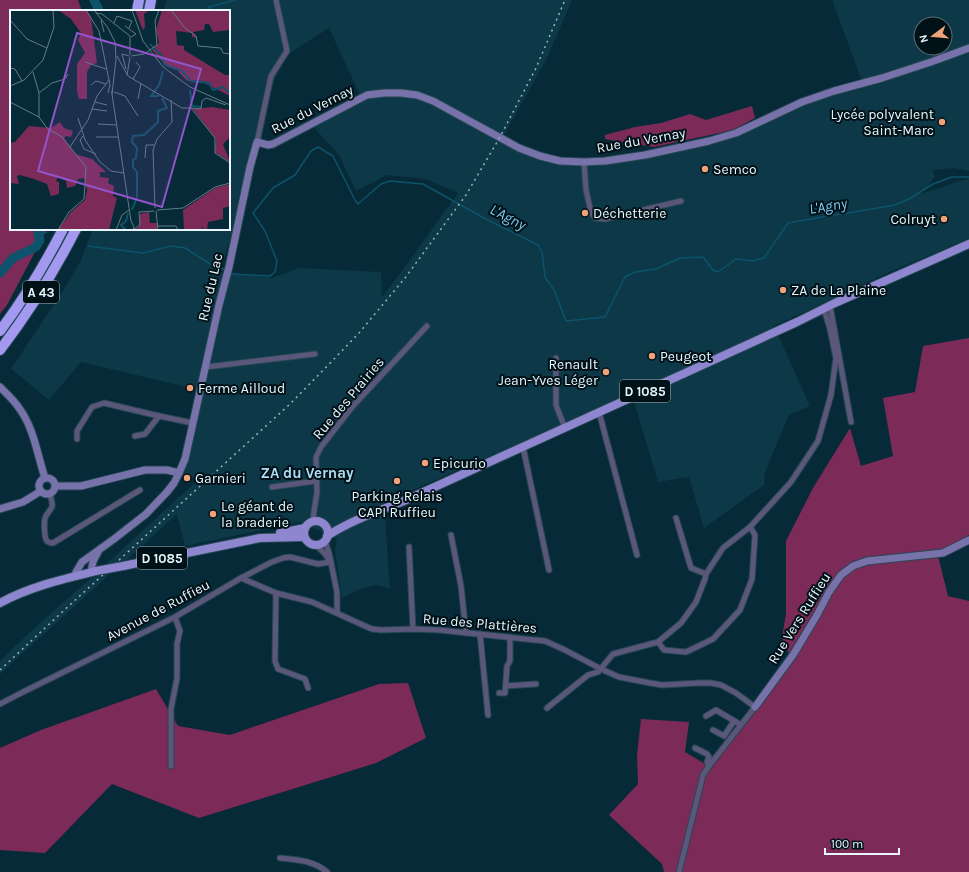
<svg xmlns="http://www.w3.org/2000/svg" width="969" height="872" font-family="Karla,sans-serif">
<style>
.built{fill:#0c3848;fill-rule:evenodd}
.green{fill:#7c2b59}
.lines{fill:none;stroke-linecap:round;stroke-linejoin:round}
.stream{stroke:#0d536c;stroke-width:1.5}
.river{stroke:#0d536c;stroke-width:9}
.street-casing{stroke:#264753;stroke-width:7}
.secondary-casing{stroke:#264753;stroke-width:9}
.primary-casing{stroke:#264753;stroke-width:10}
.highway-casing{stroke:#264753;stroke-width:12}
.street{stroke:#5a577a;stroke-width:5}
.secondary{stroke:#7872aa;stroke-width:7}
.primary{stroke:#8f86d0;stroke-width:8}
.highway{stroke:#a399f1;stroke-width:10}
.rail{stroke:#9db2bb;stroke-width:1.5;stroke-dasharray:2 4;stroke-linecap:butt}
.primary-bridge-casing{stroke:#264753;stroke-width:10;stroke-linecap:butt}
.primary-bridge{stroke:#8f86d0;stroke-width:8}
.poi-dot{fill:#f0a279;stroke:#011118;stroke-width:1.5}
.labels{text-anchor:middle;stroke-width:4;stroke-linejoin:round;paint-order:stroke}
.shield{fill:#011118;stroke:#a3b1b8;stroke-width:1}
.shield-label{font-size:13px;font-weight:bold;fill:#e9f6fd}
.street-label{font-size:14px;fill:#e9f6fd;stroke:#011118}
.poi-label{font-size:14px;fill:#e9f6fd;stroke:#011118;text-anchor:start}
.water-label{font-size:15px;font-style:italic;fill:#7bccf0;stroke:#011118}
.neighbourhood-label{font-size:15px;font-weight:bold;fill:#addcf3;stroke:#011118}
.inset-river{fill:none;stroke:#0d536c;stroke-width:2}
.inset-road{fill:none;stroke:#617c86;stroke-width:1}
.view{fill:#9154cb;fill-opacity:0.15;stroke:#9154cb;stroke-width:2}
.inset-edge{fill:none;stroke:#e9f6fd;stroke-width:2}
</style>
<rect width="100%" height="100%" fill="#062a37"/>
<g class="built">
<path d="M167 0H572L547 58 503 137 534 157 575 166 618 163 713 144 764 122 803 103 863 84 832 0H969V171L954 168 933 170 935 177 921 194 969 178V239L894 270 774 326 810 406 789 415 765 472 764 485 704 528 689 477 658 482 631 392 500 452 385 502V516L390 589 377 585 360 589 342 598 335 550 337 539 300 522 185 546 177 514 127 560 105 565 200 478 183 477 186 467 204 391 81 362 49 400 11 369 68 283 81 260 93 229H229V11H163ZM921 24H945V48H921ZM329 28 360 95 310 123 339 155 356 191 387 175 426 179 458 193 402 271 382 297 381 272 298 268 273 278 220 272 260 146 273 83 287 55Z"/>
<path d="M111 573 13 662 0 674V661L31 631 92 577Z"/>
</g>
<g class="green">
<path d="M0 0H78L82 11H11V229H47L7 305 0 314Z"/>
<path d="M752 106 755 118 733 130 654 147 605 139V135L635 127 661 123 690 114 706 120Z"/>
<path d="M969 338V535L942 550 938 556 948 596 969 601V872H664L662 864 609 815 638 784 637 755 641 719 689 722 685 752 707 765 791 658 782 638 786 613V541L813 488 850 428 861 466 893 456 883 398 915 392 923 346Z"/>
<path d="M408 683 426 738 376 763 199 818 112 784 45 853 0 850V748L41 730 156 689 178 726 230 735 379 684Z"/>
</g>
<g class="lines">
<g class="stream">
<path d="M208 11 209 7 235 0"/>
<path d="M38 235 47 232"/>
<path d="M88 246 143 253 171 246 185 248 210 264 225 270"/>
<path d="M231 273 233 274 270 276 275 272 277 261 265 231 253 213 273 188 295 175 311 151 318 147 333 156 355 200 358 204 381 184 390 181 423 184 484 218 538 245 542 252 545 277 554 290 566 321 605 317 625 277 635 272 656 269 680 258 703 257 713 270 718 272 736 259 753 261 764 258 788 223 817 218 830 215 842 214 895 205 909 199 933 184 952 177H969"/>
</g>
<g class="river">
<path d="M94 0 98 8 99 11"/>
<path d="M0 273 13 258 36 247 40 240 38 235 39 229"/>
</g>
<defs>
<g id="street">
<path d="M257 142 271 76 287 51 276 0"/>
<path d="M584 162 586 190 591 212 595 218 605 219 681 201"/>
<path d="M828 306 831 311 851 422"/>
<path d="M556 358V405L565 428"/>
<path d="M206 367 315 354"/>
<path d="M599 412 637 555"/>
<path d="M135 436 145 434 159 416"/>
<path d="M77 439V431L92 407 104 403 159 416 193 423"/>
<path d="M523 447 549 570"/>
<path d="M272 487 316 481"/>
<path d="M50 494C51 498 53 503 52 507 50 511 46 514 45 518 44 522 44 538 47 541 49 543 51 543 53 543L140 490"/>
<path d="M676 518 691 568 706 574"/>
<path d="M313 521 314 511 317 492 316 457 321 447 353 406 427 326"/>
<path d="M451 535 461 586 466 633"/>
<path d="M325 541 329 553 337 592V613"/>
<path d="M316 545 325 554 330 561"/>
<path d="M409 547 413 629"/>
<path d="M241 578 276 593 312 602 365 626 372 629 381 630 413 629 439 630 545 641 565 650 601 669 619 677 650 683 662 685 699 683H711L721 685 736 693 755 707 709 766 703 775 679 872"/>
<path d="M276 593 275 661 278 669 305 679 308 688"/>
<path d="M480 634 488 715"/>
<path d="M658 642 664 650 686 652 713 639 740 610 752 579 755 535 750 527"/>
<path d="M506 686 536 684"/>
<path d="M499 693H505L507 666 510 661V637"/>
<path d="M0 704 23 692 175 617 241 578 272 562 283 558 290 557 318 564 331 562"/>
<path d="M547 708 588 675 598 672 613 654 658 642 681 623 696 602 705 579 706 574 723 548 750 527 791 482 818 441 831 395 836 358 830 329 824 309"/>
<path d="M706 716 716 710 741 725"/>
<path d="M713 730 724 736 734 721"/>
<path d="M695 748 707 754 709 757 707 762 709 766"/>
<path d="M171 766V709L177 678V644L180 631 175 617"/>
<path d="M280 858C297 860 313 860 327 872"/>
</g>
<g id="secondary">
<path d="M0 387C7 394 14 400 19 408 34 428 37 454 45 478"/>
<circle cx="47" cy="486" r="8"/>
<path d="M56 486H81L145 470H167L179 473"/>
<path d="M0 509 23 502 41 491"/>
<path d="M92 572C91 564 94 559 98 552"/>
<path d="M76 576V572L82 562 114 539 146 514 167 492 174 483 179 473 185 459 193 423 219 305 229 267 250 167 257 142 268 145 273 144 367 95 384 93H401L417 95 433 101 519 148 540 156 560 161 584 162 605 161 645 155 709 141 736 133 802 102 834 91 882 78 931 62 969 48"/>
<path d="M755 707 793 655 817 615 829 592 841 575 853 566 867 561 943 553 969 540"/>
</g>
<g id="primary">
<circle cx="316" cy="533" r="12"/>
<path d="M280 533 305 528"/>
<path d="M327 536C352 520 379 511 406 500L797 322 835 303 969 244"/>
<path d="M123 566 260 538 304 537"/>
<path d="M0 603C29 587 63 579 96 571"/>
</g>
<g id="highway">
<path d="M137 11 139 0"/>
<path d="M149 11 151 0"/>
<path d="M0 331C24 299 45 264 63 229"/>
<path d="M0 350C29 312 54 272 76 229"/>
</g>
</defs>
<use href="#street" class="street-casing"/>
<use href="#secondary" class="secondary-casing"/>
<use href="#primary" class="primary-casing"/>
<use href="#highway" class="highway-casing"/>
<use href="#street" class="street"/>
<use href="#secondary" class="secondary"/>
<use href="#primary" class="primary"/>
<use href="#highway" class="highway"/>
<path class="rail" d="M0 670 60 614 290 404 336 357 359 333 405 278 466 195 500 137 536 68 565 0"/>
<defs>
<path id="primary-bridge" d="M96 571 123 566"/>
</defs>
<use href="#primary-bridge" class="primary-bridge-casing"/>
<use href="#primary-bridge" class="primary-bridge"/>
</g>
<g class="poi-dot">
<circle cx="942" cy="122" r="4"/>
<circle cx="705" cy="169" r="4"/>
<circle cx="585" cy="213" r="4"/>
<circle cx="944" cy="219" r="4"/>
<circle cx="783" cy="290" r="4"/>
<circle cx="652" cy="356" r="4"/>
<circle cx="606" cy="372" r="4"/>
<circle cx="190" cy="388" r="4"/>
<circle cx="425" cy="463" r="4"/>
<circle cx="187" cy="478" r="4"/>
<circle cx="397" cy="481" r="4"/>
<circle cx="213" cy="514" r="4"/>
</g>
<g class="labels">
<g class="shield">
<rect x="23" y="281" width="36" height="22" rx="3"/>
<rect x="620" y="380" width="50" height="22" rx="3"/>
<rect x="137" y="547" width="50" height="22" rx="3"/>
</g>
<g class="shield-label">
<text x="41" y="297">A 43</text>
<text x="645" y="396">D 1085</text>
<text x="162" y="563">D 1085</text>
</g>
<g class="street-label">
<text transform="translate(312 109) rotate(-27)" y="5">Rue du Vernay</text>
<text transform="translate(641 140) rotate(-10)" y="5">Rue du Vernay</text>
<text transform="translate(210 287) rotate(-77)" y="5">Rue du Lac</text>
<text transform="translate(348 398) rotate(-50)" y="5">Rue des Prairies</text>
<text transform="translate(158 610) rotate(-28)" y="5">Avenue de Ruffieu</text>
<text transform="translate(799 618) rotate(-58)" y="5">Rue Vers Ruffieu</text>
<text transform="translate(480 623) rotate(5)" y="5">Rue des Plattières</text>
</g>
<g class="poi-label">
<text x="934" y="119" text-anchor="end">Lycée polyvalent<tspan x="934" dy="16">Saint-Marc</tspan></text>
<text x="713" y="174">Semco</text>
<text x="593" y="218">Déchetterie</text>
<text x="936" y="224" text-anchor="end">Colruyt</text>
<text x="791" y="295">ZA de La Plaine</text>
<text x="660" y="361">Peugeot</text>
<text x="598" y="369" text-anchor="end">Renault<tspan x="598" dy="16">Jean-Yves Léger</tspan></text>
<text x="198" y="393">Ferme Ailloud</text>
<text x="433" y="468">Epicurio</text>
<text x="195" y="483">Garnieri</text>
<text x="397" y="501" text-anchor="middle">Parking Relais<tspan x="397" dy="16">CAPI Ruffieu</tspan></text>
<text x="221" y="511">Le géant de<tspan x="221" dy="16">la braderie</tspan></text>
</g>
<g class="water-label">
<text transform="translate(828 206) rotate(-9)" y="5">L'Agny</text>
<text transform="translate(508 217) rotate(28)" y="5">L'Agny</text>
</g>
<g class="neighbourhood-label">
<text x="307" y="478">ZA du Vernay</text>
</g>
</g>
<g transform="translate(10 10)">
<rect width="220" height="220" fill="#062a37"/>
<path d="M48 0H76L81 7 87 53 81 55 77 62V89H69L67 81V54L75 43 68 30 71 23 61 9ZM125 0H140L134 4 135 17 133 20ZM152 0H220L219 20 203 22 199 14H195L194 20 183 22 187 28 182 27V23L166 21 167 35 174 36V40L215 65H220V86L188 70 177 71 167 60 158 57 148 47 142 40 149 33 146 20ZM202 97 220 100V127L213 134 220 152 205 142 206 129 183 99ZM50 112 54 118 63 121 61 127 56 126 54 128 65 144 82 149 96 162H90V167L99 168 98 173 104 176 103 186 107 188 99 220H48L61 202 75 190 77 180 74 168 68 169 65 176 57 178 56 171 48 167 46 171 49 172V184L41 186 37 174 24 169 10 165 7 166 9 174 0 173V133L5 132 19 116 41 118ZM220 174V196L213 198V209L198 212 197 220H193V216L191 220H174L173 200 205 178ZM139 202 140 213H147V220H124L129 217 130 204Z" fill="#7c2b59"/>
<path class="inset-river" d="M140 34 151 45 155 55 172 61 181 71 199 73 203 80 213 77 220 83M180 80 182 96 191 97M149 86H141L149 75 153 61M122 200 127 187V162L123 157V150L126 148 127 138 122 132 123 126 134 125 148 112V101L157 98 152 88M116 220 111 215 116 211 118 203"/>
<path class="inset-road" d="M76 0 89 21 100 75 98 83M84 0 98 18 105 32 106 49 102 84V80M122 0 133 31 153 57 180 77 220 95M161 0 174 17 186 26 188 36 211 38 213 43 220 44M86 3 92 4 120 26V45M0 10 17 29 37 38M91 10 94 22M104 13 107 6 122 11 119 18M115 16 126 24 121 27M107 46 118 66 172 98H181L205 128V143L220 153M121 46 134 44 147 35 145 11 149 0M75 52 96 59M0 58 5 59 12 71M116 59 112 44 119 46M23 62 29 83V107M117 65 120 47M123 69 130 57 126 52M81 75 86 71 96 74M0 76 14 70 33 50 44 17 43 0M104 82 115 86 128 106M29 83 42 73 55 69 58 64M102 84 121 211 124 217 123 220M128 89 131 73M0 92 29 107M85 92 97 95M181 98 191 99 192 91 196 88 216 95M82 99 97 101M29 107 37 118 52 127 76 157 74 189 59 202 48 220M68 108 75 130 90 152 101 161 114 163M88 114 106 115M73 126 70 130 74 139 86 144M86 127H108M60 137 78 110 87 86 99 70M135 148 136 135H144M145 198 143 140 147 129 162 112 161 90M147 200 173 198 205 177 220 173M146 201 148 220M148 216H166L168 220M124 219 130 215 129 202 144 201M106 220 112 205 119 200"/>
<path class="view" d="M67 23 191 59 152 197 28 161Z"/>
<rect width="220" height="220" class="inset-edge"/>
</g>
<g transform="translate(933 36) rotate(254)"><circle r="19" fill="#011118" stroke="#5e6d74"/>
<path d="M0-3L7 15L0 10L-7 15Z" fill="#f0a279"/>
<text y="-6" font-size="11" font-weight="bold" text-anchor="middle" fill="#e9f6fd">N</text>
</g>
<path d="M825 848v6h74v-6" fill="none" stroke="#e9f6fd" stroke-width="2"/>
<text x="831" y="848" font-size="12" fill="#e9f6fd" stroke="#011118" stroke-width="3" paint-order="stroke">100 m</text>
</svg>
